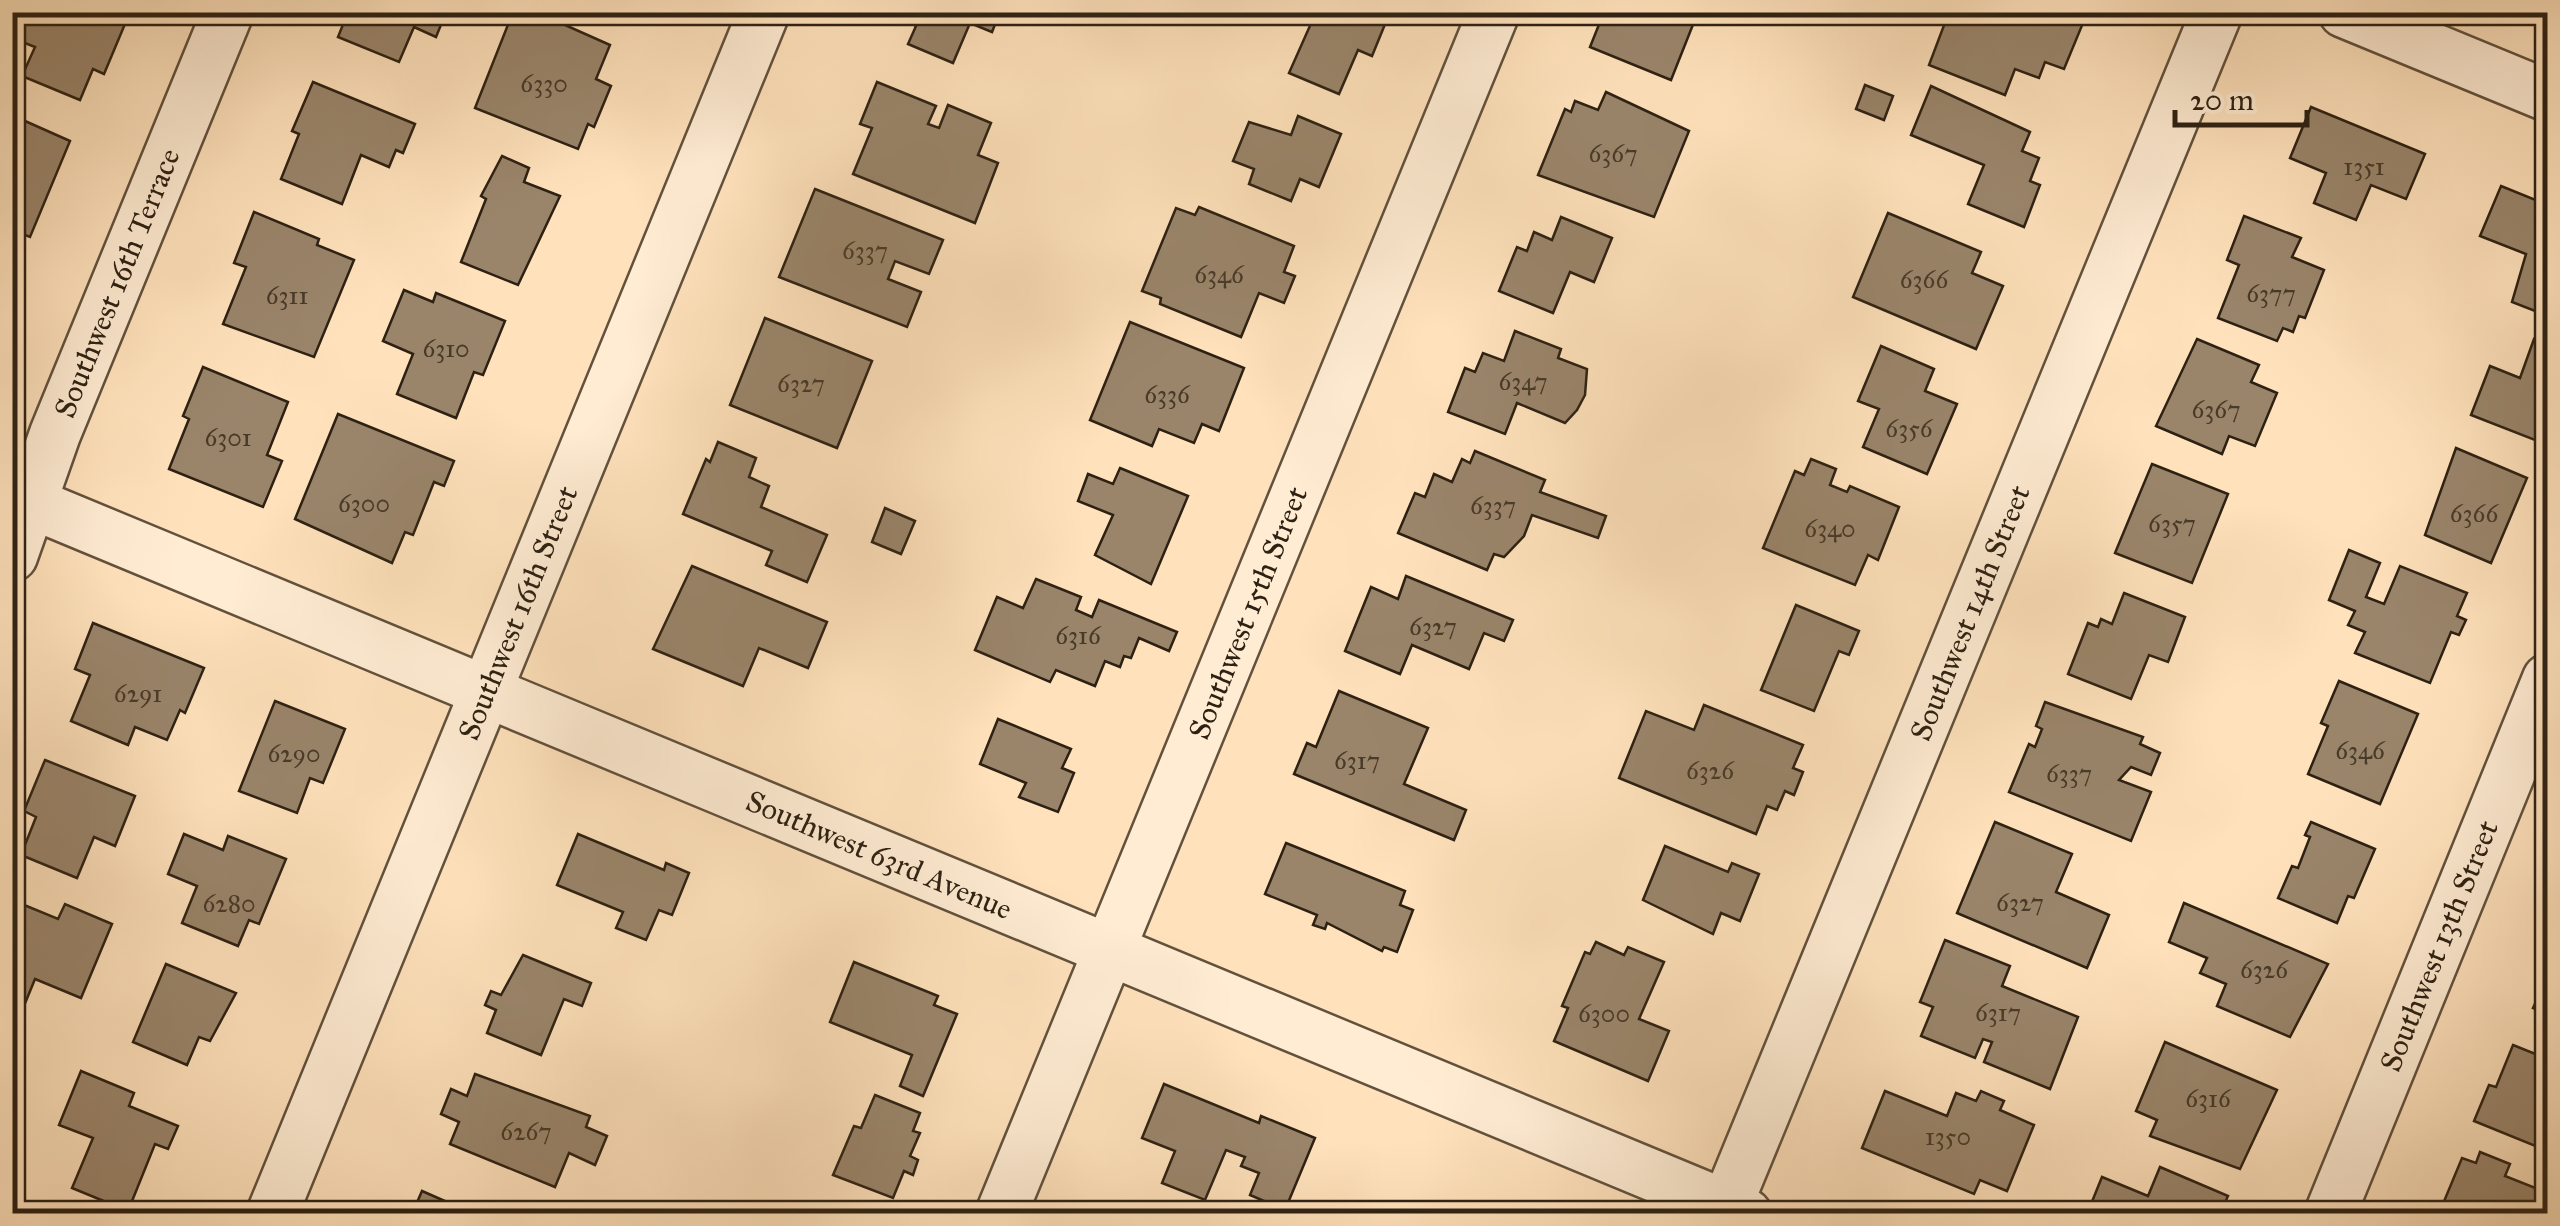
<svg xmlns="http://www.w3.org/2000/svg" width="2560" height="1226" font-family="'IM FELL Great Primer',serif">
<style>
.building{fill:#9a856b;stroke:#2d2113;stroke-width:2.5}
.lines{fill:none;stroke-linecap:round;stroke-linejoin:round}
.minor-casing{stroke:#62513d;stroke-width:55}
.minor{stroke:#ffecd3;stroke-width:50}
.labels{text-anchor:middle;stroke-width:8;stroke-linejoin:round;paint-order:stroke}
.number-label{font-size:25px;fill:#483a29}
.street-label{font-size:30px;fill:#2d2113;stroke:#ffecd3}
</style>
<rect width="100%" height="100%" fill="#ffe2bc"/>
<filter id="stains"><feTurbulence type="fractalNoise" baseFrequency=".002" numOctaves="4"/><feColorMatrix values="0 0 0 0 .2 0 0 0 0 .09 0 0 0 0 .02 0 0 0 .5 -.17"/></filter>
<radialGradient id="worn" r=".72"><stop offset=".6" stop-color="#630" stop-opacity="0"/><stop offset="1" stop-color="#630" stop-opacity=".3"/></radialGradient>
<g class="building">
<path d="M12 12H130L104 74 93 69 80 100 22 76 35 47 12 38Z"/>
<path d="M348 12H438L445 15 436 37 414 27 399 62 338 37Z"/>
<path d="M513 12H536L610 45 596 79 611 86 594 127 588 124 578 149 475 108Z"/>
<path d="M889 12H1000L992 32 970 23 953 63 908 44 916 26Z"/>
<path d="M1297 12H1390L1372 56 1358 50 1339 94 1289 73 1313 19Z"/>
<path d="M1604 12H1698L1671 80 1590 47Z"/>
<path d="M1949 12H2040L2057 19 2059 13 2083 23 2064 69 2045 62 2039 78 2015 69 2005 95 1929 65Z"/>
<path d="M313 82 415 124 403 153 396 150 389 167 361 155 342 204 281 179 299 134 292 131Z"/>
<path d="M877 82 936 106 928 124 939 128 948 105 991 123 978 155 998 163 975 223 853 174 872 128 860 124Z"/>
<path d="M1865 85 1893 96 1884 120 1856 109Z"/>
<path d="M1931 86 2030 132 2022 151 2039 158 2030 181 2040 185 2024 227 1968 204 1984 165 1911 135Z"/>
<path d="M1606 92 1689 131 1654 217 1538 175 1565 109 1571 112 1575 101 1598 110Z"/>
<path d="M2311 107 2425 154 2406 199 2371 185 2356 220 2314 203 2326 173 2290 158Z"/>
<path d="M1298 116 1341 134 1319 187 1300 179 1291 201 1249 184 1254 169 1233 161 1249 122 1291 135Z"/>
<path d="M25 121 70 141 30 237 12 230V134L19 137Z"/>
<path d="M502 156 529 168 524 182 560 196 518 285 461 262 486 199 481 196Z"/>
<path d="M2501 186 2548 205V316L2512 302 2526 254 2480 236Z"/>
<path d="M815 189 943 240 929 274 895 261 888 279 921 292 907 327 779 277Z"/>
<path d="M1199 207 1294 246 1284 272 1295 276 1284 303 1259 293 1241 337 1160 304 1161 298 1142 291 1176 208 1195 215Z"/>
<path d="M254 212 319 239 317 245 354 260 314 357 223 324 246 267 234 263Z"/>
<path d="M1888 213 1981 252 1972 273 2003 286 1976 349 1853 297Z"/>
<path d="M2244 216 2301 238 2292 257 2324 270 2305 318 2299 316 2293 332 2283 328 2277 341 2218 318 2239 265 2227 260Z"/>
<path d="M1561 217 1612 238 1594 282 1570 272 1553 313 1499 291 1517 247 1527 251 1534 232 1552 240Z"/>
<path d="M404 290 433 302 436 293 505 321 483 375 474 372 456 418 397 394 413 354 383 341Z"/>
<path d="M765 318 872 361 837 448 730 405Z"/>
<path d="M1130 322 1244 368 1219 431 1202 424 1194 443 1159 429 1152 446 1090 420Z"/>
<path d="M1515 331 1561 349 1558 358 1587 369 1585 395 1577 410 1565 423 1517 403 1505 434 1448 412 1465 368 1475 372 1483 353 1504 361Z"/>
<path d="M2197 339 2259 365 2251 382 2277 393 2255 446 2229 436 2222 454 2156 426Z"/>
<path d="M2534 339 2548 345V423L2540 442 2471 415 2490 366 2520 378Z"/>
<path d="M1881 346 1934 369 1925 391 1957 404 1927 474 1863 447 1879 409 1858 401Z"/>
<path d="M203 367 288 402 267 455 282 461 263 507 169 469 189 419 183 416Z"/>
<path d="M338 414 454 461 444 486 434 482 413 535 405 532 392 563 295 519Z"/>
<path d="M718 442 756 458 749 477 769 486 761 507 827 535 807 582 766 565 772 551 683 514 706 459 710 462Z"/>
<path d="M2456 448 2527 478 2491 563 2425 535Z"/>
<path d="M1475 451 1545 480 1540 492 1606 516 1598 538 1532 515 1524 536 1504 557 1494 554 1487 570 1398 533 1415 493 1425 497 1434 474 1452 482 1462 459 1470 463Z"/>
<path d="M1811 459 1836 469 1830 485 1847 492 1850 486 1899 507 1878 560 1868 555 1855 585 1763 548 1795 471 1804 475Z"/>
<path d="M2152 464 2228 494 2192 583 2115 553Z"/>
<path d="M1120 468 1188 496 1151 584 1095 555 1113 515 1078 501 1088 474 1113 484Z"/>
<path d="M885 508 915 521 901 554 872 542Z"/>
<path d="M2349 550 2380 563 2366 597 2384 604 2400 566 2467 593 2457 616 2466 620 2459 635 2451 632 2430 683 2355 653 2365 632 2348 625 2355 611 2329 600Z"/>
<path d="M692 566 827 622 808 668 759 648 743 686 653 649Z"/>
<path d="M1406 576 1513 620 1504 641 1484 633 1469 669 1412 645 1400 674 1345 651 1371 587 1398 599Z"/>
<path d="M1036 579 1081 597 1076 610 1092 617 1099 600 1177 632 1169 651 1139 638 1131 658 1124 656 1120 667 1105 661 1095 686 1056 670 1050 682 975 650 997 597 1023 608Z"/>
<path d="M2124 593 2185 617 2168 662 2149 655 2131 699 2068 674 2088 623 2098 627 2101 619 2112 624Z"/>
<path d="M1796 605 1859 631 1849 655 1839 651 1814 711 1761 690Z"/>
<path d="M93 623 204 668 185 713 180 710 167 740 135 727 128 745 71 721 90 675 75 669Z"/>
<path d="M2339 681 2418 714 2380 804 2308 774 2328 726 2321 723Z"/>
<path d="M1339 691 1428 728 1404 784 1466 810 1454 840 1294 774 1307 743 1316 747Z"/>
<path d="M275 701 345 729 323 783 310 778 297 813 239 791Z"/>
<path d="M2045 702 2143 737 2140 744 2160 753 2151 775 2131 767 2119 780 2151 792 2131 841 2009 792 2029 744 2035 747 2042 729 2036 726Z"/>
<path d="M1704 705 1803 745 1793 768 1803 772 1794 795 1785 791 1777 810 1767 806 1756 834 1619 778 1646 711 1694 730Z"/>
<path d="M998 719 1071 749 1062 768 1074 773 1058 812 1019 797 1026 783 980 764Z"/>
<path d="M45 760 135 796 115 846 94 837 77 878 21 855 36 817 24 811Z"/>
<path d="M1995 822 2072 854 2056 892 2109 915 2087 968 1957 913Z"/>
<path d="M2311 822 2375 849 2354 898 2348 896 2337 923 2278 898 2292 866 2298 868 2310 837 2305 835Z"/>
<path d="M184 834 223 850 228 836 286 859 259 924 249 920 238 946 182 923 197 886 168 874Z"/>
<path d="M578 834 664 870 666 863 689 873 672 915 659 910 646 940 616 928 623 912 557 885Z"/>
<path d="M1286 843 1405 891 1400 905 1413 910 1397 952 1384 947 1382 951 1327 923 1325 929 1313 925 1317 915 1265 894Z"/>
<path d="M1665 846 1728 872 1732 863 1759 874 1740 921 1721 913 1713 934 1643 900Z"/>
<path d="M12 900 58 919 65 904 112 924 81 998 35 979 17 1023 12 1022Z"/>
<path d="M2184 903 2328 964 2290 1037 2217 1006 2226 984 2200 973 2207 958 2169 942Z"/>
<path d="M1945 940 2010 966 2002 986 2078 1017 2050 1089 1984 1062 1992 1042 1983 1039 1975 1058 1921 1036 1933 1007 1920 1002Z"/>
<path d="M1596 942 1624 955 1628 947 1664 962 1639 1019 1669 1031 1648 1081 1554 1041 1568 1008 1562 1006 1585 952 1590 954Z"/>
<path d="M523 955 591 983 582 1006 564 999 541 1055 487 1033 496 1010 485 1005 491 991 501 995Z"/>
<path d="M854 962 938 996 934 1005 957 1014 923 1096 900 1086 912 1055 830 1022Z"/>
<path d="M166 964 236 993 210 1041 199 1037 187 1065 133 1042Z"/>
<path d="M2548 975V1014L2533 1008Z"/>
<path d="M2165 1042 2277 1090 2240 1169 2150 1136 2157 1120 2136 1111Z"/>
<path d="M2513 1045 2548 1059V1151L2474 1121 2489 1085 2496 1087Z"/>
<path d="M81 1071 134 1093 129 1106 178 1126 168 1149 155 1144 128 1211 72 1188 93 1138 59 1125Z"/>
<path d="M475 1074 590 1116 586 1127 607 1136 595 1165 569 1153 555 1187 450 1144 459 1122 441 1114 451 1089 467 1096Z"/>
<path d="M1164 1084 1259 1123 1261 1116 1315 1138 1285 1210 1250 1195 1259 1173 1241 1166 1245 1157 1226 1150 1205 1200 1162 1183 1175 1151 1142 1138Z"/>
<path d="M1885 1091 1947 1116 1956 1093 1976 1101 1981 1091 2004 1101 2000 1110 2034 1125 2007 1191 1980 1180 1974 1194 1862 1148Z"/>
<path d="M875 1095 920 1113 913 1131 920 1133 910 1156 918 1160 913 1175 904 1171 893 1198 833 1175 854 1126 861 1128Z"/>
<path d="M2480 1152 2510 1164 2505 1176 2548 1193V1214L2440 1211 2462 1158 2476 1163Z"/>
<path d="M2160 1167 2228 1196 2220 1214H2087L2102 1177 2148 1196Z"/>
<path d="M422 1191 463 1209 461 1214H412Z"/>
</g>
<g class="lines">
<defs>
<g id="minor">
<path d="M2344 12 2548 96"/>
<path d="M12 495 1746 1214"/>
<path d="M12 556 55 434 228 12"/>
<path d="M272 1214 764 12"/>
<path d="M1001 1214 1494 12"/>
<path d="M1723 1214 2217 12"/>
<path d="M2330 1214 2548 679"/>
</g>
</defs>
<use href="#minor" class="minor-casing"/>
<use href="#minor" class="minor"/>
</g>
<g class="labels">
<g class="number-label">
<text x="544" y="92">6330</text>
<text x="1613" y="162">6367</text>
<text x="2364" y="175">1351</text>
<text x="865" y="259">6337</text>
<text x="1219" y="283">6346</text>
<text x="1924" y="288">6366</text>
<text x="2271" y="302">6377</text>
<text x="287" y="304">6311</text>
<text x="446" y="357">6310</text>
<text x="1523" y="390">6347</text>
<text x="801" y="392">6327</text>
<text x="1167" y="403">6336</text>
<text x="2216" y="418">6367</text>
<text x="1909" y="437">6356</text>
<text x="228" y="446">6301</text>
<text x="364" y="512">6300</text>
<text x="1493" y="514">6337</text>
<text x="2474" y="522">6366</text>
<text x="2172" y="532">6357</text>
<text x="1830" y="537">6340</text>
<text x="1433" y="635">6327</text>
<text x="1078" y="644">6316</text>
<text x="138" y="702">6291</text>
<text x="2360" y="759">6346</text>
<text x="294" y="762">6290</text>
<text x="1357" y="769">6317</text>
<text x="1710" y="779">6326</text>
<text x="2069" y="782">6337</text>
<text x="2020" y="911">6327</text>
<text x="229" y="912">6280</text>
<text x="2264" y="978">6326</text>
<text x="1998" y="1021">6317</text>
<text x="1604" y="1022">6300</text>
<text x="2208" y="1107">6316</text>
<text x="526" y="1140">6267</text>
<text x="1948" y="1145">1350</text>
</g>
<g class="street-label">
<text transform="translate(117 283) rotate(-68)" y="10">Southwest 16th Terrace</text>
<text transform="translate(518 613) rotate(-68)" y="10">Southwest 16th Street</text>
<text transform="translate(1248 613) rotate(-68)" y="10">Southwest 15th Street</text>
<text transform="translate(1970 613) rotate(-68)" y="10">Southwest 14th Street</text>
<text transform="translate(879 855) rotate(23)" y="10">Southwest 63rd Avenue</text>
<text transform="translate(2439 946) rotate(-68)" y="10">Southwest 13th Street</text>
</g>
</g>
<rect width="2560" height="1226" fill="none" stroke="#ffe2bc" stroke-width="50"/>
<rect x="15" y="15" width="2530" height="1196" fill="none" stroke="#2d2113" stroke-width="5"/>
<rect x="25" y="25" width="2510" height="1176" fill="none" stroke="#2d2113" stroke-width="2.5"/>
<path d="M2175 110v15h132v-15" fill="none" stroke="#2d2113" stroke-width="5"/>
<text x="2190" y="110" font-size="30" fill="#2d2113" stroke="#ffecd3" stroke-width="8" paint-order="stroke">20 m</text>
<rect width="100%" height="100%" filter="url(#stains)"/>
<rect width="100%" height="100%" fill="url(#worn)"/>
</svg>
